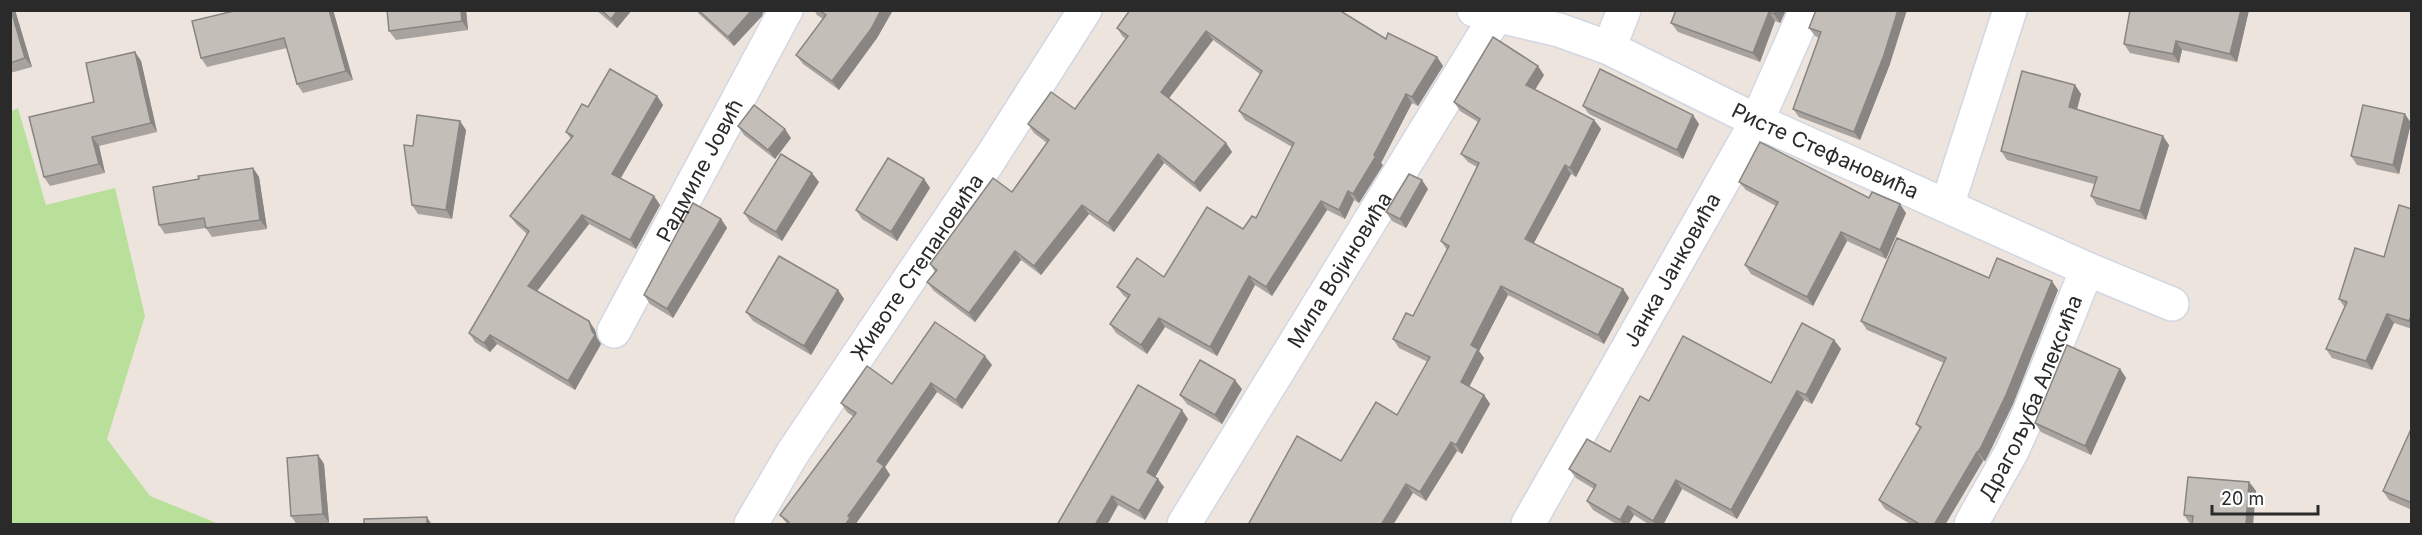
<svg xmlns="http://www.w3.org/2000/svg" width="2422" height="535" font-family="Inter,sans-serif">
<style>
.green{fill:#b8e09b}
.lines{fill:none;stroke-linecap:round;stroke-linejoin:round}
.minor-casing{stroke:#d2d7e3;stroke-width:36}
.minor{stroke:#fff;stroke-width:33}
.wall{fill:#a9a39f}
.shaded-wall{fill:#898582}
.building{fill:#c4beb9;stroke:#898582;stroke-width:1.5}
.labels{text-anchor:middle;stroke-width:5;stroke-linejoin:round;paint-order:stroke}
.street-label{font-size:21px;fill:#2a2a2a;stroke:#fff}
</style>
<rect width="100%" height="100%" fill="#ece4dd"/>
<path class="green" d="M18 108 46 205 115 188 145 316 107 439 150 496 219 524H11L10 112Z"/>
<g class="lines">
<defs>
<g id="minor">
<path id="s1" d="M1474 10 1559 30 1609 48 1757 121 2087 269 2172 304"/>
<path d="M1609 48 1624 10"/>
<path d="M1947 206 2010 10"/>
<path id="s2" d="M614 331 786 10"/>
<path id="s3" d="M751 524 792 454 990 159 1085 10"/>
<path id="s4" d="M1184 524 1496 16"/>
<path id="s5" d="M1528 524 1757 121 1806 10"/>
<path id="s6" d="M1971 524 2012 451 2030 411 2087 269"/>
</g>
</defs>
<use href="#minor" class="minor-casing"/>
<use href="#minor" class="minor"/>
</g>
<g class="wall">
<path d="M10 10H15L32 67 10 73Z"/>
<path d="M333 10 353 80 303 93 297 84 287 48 207 67 201 58Z"/>
<path d="M466 10 468 30 396 40 389 31Z"/>
<path d="M596 10H632L617 28Z"/>
<path d="M695 10H764L762 16 734 46Z"/>
<path d="M814 10H893L877 38 839 90 803 64 796 55 823 19 817 15Z"/>
<path d="M1786 10 1780 23 1775 21 1760 62 1678 32 1671 23Z"/>
<path d="M1816 10 1890 64 1860 140 1799 117 1793 109 1819 38 1815 36 1809 28Z"/>
<path d="M2130 10H2249L2237 62 2182 50 2179 63 2130 53 2124 44Z"/>
<path d="M1117 28 1386 39 1437 57 1443 66 1418 106 1412 103 1381 163 1383 165 1359 203 1354 200 1345 219 1327 210 1272 296 1255 285 1217 356 1165 327 1147 354 1116 333 1110 324 1127 298 1124 296 1117 287 1164 277 1243 229 1256 218 1292 147 1245 120 1239 111 1260 74 1213 40 1169 98 1226 143 1232 152 1200 192 1164 163 1114 232 1089 214 1041 275 1021 260 975 322 934 291 927 282 935 272 930 264 1012 192 1047 143 1034 133 1028 124 1075 109 1126 39 1123 37Z"/>
<path d="M135 52 141 61 157 132 99 146 105 173 50 186 44 177Z"/>
<path d="M1544 75 1535 90 1594 120 1601 129 1576 177 1571 174 1534 243 1623 289 1629 298 1604 344 1508 295 1479 351 1484 358 1469 387 1484 395 1490 404 1462 454 1457 451 1426 501 1413 493 1341 461 1397 415 1428 362 1399 348 1393 339 1413 316 1447 250 1441 241 1477 167 1468 162 1461 154 1478 122 1460 111 1454 102Z"/>
<path d="M2075 85 2081 94 2077 110 2169 145 2146 220 2097 205 2091 196 2094 184 2007 160 2001 151Z"/>
<path d="M657 96 663 105 620 178 654 196 660 205 636 249 589 224 537 291 589 321 595 330 597 338 601 344 575 390 497 344 490 352 475 342 469 333 527 234 517 225 510 216 571 139 566 132 588 107Z"/>
<path d="M1583 106 1699 124 1683 159 1589 114Z"/>
<path d="M2411 123 2399 174 2357 165 2351 156Z"/>
<path d="M738 126 791 138 775 159 744 135Z"/>
<path d="M466 130 452 219 418 214 412 205Z"/>
<path d="M253 168 259 177 267 229 212 237 206 228 165 234 159 225 199 179Z"/>
<path d="M924 179 930 188 897 241 862 219 856 210Z"/>
<path d="M819 182 782 241 750 222 744 213Z"/>
<path d="M1739 182 1869 198 1906 213 1886 259 1847 241 1813 306 1751 274 1745 265 1776 206 1746 190Z"/>
<path d="M1428 189 1406 228 1392 221 1386 212Z"/>
<path d="M2412 209V329L2394 323 2372 370 2332 358 2326 349 2345 308 2339 299 2384 257Z"/>
<path d="M721 219 727 228 673 318 650 304 644 295Z"/>
<path d="M1989 278 2058 290 2013 404 1988 456 1985 461H1983L1945 525H1912L1885 509 1879 500 1920 429 1916 424 1944 363 1867 330 1861 321Z"/>
<path d="M838 290 844 299 811 355 753 321 746 312Z"/>
<path d="M1834 340 1841 349 1812 404 1804 400 1737 519 1682 489 1663 525H1650L1634 515 1628 525H1618L1593 510 1587 501 1594 489 1576 478 1569 469 1610 452 1649 401 1771 383Z"/>
<path d="M992 365 962 409 937 392 885 467 890 475 855 525 787 524 780 515 854 417 847 412 841 403 892 384Z"/>
<path d="M2120 369 2126 378 2091 455 2041 432 2035 423Z"/>
<path d="M1242 389 1222 424 1187 404 1180 395Z"/>
<path d="M1188 419 1155 477 1164 487 1145 520 1118 505 1107 525H1057Z"/>
<path d="M2412 427V510L2389 500 2383 491Z"/>
<path d="M318 455 324 464 329 523 297 525 291 516Z"/>
<path d="M2249 482 2256 491 2192 524H2190L2184 515Z"/>
</g>
<g class="shaded-wall">
<path d="M11 10H15L32 67 25 58Z"/>
<path d="M329 10H333L353 80 346 71Z"/>
<path d="M461 10H466L468 30 462 21Z"/>
<path d="M618 10H632L617 28 611 19Z"/>
<path d="M752 10H764L762 16 734 46 728 37Z"/>
<path d="M881 10H893L877 38 839 90 832 81Z"/>
<path d="M1775 10H1786L1780 23 1774 14Z"/>
<path d="M1898 10H1907L1890 64 1860 140 1854 132Z"/>
<path d="M2241 10H2249L2237 62 2230 54Z"/>
<path d="M1769 12 1775 21 1760 62 1753 53Z"/>
<path d="M1206 31 1213 40 1167 101 1161 92Z"/>
<path d="M2176 41 2182 50 2179 63 2173 54Z"/>
<path d="M135 52 141 61 157 132 151 123Z"/>
<path d="M1437 57 1443 66 1418 106 1412 97Z"/>
<path d="M1538 66 1544 75 1532 94 1526 85Z"/>
<path d="M2075 85 2081 94 2075 116 2069 107Z"/>
<path d="M1406 94 1412 103 1381 163 1383 165 1359 203 1353 194Z"/>
<path d="M657 96 663 105 618 183 612 174Z"/>
<path d="M2405 114 2411 123 2399 174 2393 165Z"/>
<path d="M1693 115 1699 124 1683 159 1677 150Z"/>
<path d="M1594 120 1601 129 1576 177 1570 168Z"/>
<path d="M460 121 466 130 452 219 446 210Z"/>
<path d="M785 129 791 138 775 159 768 150Z"/>
<path d="M2163 136 2169 145 2146 220 2140 211Z"/>
<path d="M92 137 99 146 105 173 99 164Z"/>
<path d="M1226 143 1232 152 1200 192 1194 183Z"/>
<path d="M1158 154 1164 163 1114 232 1108 223Z"/>
<path d="M1565 165 1571 174 1531 248 1525 239Z"/>
<path d="M253 168 259 177 267 229 260 220Z"/>
<path d="M812 173 819 182 782 241 776 232Z"/>
<path d="M924 179 930 188 897 241 891 232Z"/>
<path d="M1422 180 1428 189 1406 228 1400 219Z"/>
<path d="M1348 191 1354 200 1345 219 1339 210Z"/>
<path d="M654 196 660 205 636 249 630 240Z"/>
<path d="M1321 201 1327 210 1272 296 1266 287Z"/>
<path d="M1900 204 1906 213 1886 259 1880 250Z"/>
<path d="M1082 205 1089 214 1041 275 1034 266Z"/>
<path d="M582 215 589 224 534 295 528 286Z"/>
<path d="M721 219 727 228 673 318 667 309Z"/>
<path d="M1841 232 1847 241 1813 306 1807 297Z"/>
<path d="M1015 251 1021 260 975 322 969 313Z"/>
<path d="M1249 276 1255 285 1217 356 1210 347Z"/>
<path d="M2052 281 2058 290 2013 404 1985 461 1978 452Z"/>
<path d="M1501 286 1508 295 1479 351 1484 358 1467 391 1461 382 1471 345Z"/>
<path d="M1623 289 1629 298 1604 344 1598 335Z"/>
<path d="M838 290 844 299 811 355 804 346Z"/>
<path d="M2387 314 2394 323 2372 370 2366 361Z"/>
<path d="M1159 318 1165 327 1147 354 1141 345Z"/>
<path d="M589 321 595 330 597 338 601 344 575 390 568 381 592 331Z"/>
<path d="M490 335 497 344 490 352 484 343Z"/>
<path d="M1834 340 1841 349 1812 404 1806 395Z"/>
<path d="M985 356 992 365 962 409 956 400Z"/>
<path d="M2120 369 2126 378 2091 455 2085 446Z"/>
<path d="M1235 380 1242 389 1222 424 1215 415Z"/>
<path d="M931 383 937 392 885 467 890 475 855 525H845L848 516 877 461Z"/>
<path d="M1797 391 1804 400 1737 519 1731 510Z"/>
<path d="M1484 395 1490 404 1462 454 1456 445Z"/>
<path d="M1182 410 1188 419 1153 481 1147 472Z"/>
<path d="M1451 442 1457 451 1426 501 1420 492Z"/>
<path d="M1977 452 1983 461 1945 525H1934Z"/>
<path d="M318 455 324 464 329 523 323 514Z"/>
<path d="M1158 479 1164 487 1145 520 1139 511Z"/>
<path d="M1676 480 1682 489 1663 525H1656L1653 521Z"/>
<path d="M2249 482 2256 491 2253 525H2246Z"/>
<path d="M1406 484 1413 493 1393 525H1381Z"/>
<path d="M1112 496 1118 505 1107 525H1095Z"/>
<path d="M1628 506 1634 515 1628 525H1623L1620 520Z"/>
<path d="M427 517 432 525H427Z"/>
</g>
<g class="building">
<path d="M10 10H11L25 58 10 63Z"/>
<path d="M238 10H329L346 71 297 84 284 38 201 58 192 21Z"/>
<path d="M387 10H461L462 21 389 31Z"/>
<path d="M601 10H618L611 19Z"/>
<path d="M698 10H752L728 37Z"/>
<path d="M819 10H881L871 29 832 81 796 55 826 15Z"/>
<path d="M1130 10H1339L1386 39 1388 33 1437 57 1412 97 1406 94 1374 155 1376 156 1353 194 1348 191 1339 210 1321 201 1266 287 1249 276 1210 347 1159 318 1141 345 1110 324 1130 295 1117 287 1137 258 1164 277 1207 207 1243 229 1252 216 1256 218 1294 143 1239 111 1262 71 1206 31 1161 92 1226 143 1194 183 1158 154 1108 223 1082 205 1034 266 1015 251 969 313 927 282 937 270 930 264 993 178 1012 192 1049 140 1028 124 1051 92 1075 109 1128 36 1117 28Z"/>
<path d="M1676 10H1775L1774 14 1769 12 1753 53 1671 23Z"/>
<path d="M1816 10H1898L1884 55 1854 132 1793 109 1821 32 1809 28Z"/>
<path d="M2130 10H2241L2230 54 2176 41 2173 54 2124 44Z"/>
<path d="M1493 37 1538 66 1526 85 1594 120 1570 168 1565 165 1525 239 1623 289 1598 335 1501 286 1471 345 1478 349 1461 382 1484 395 1456 445 1451 442 1420 492 1406 484 1381 525H1248L1297 436 1341 461 1376 402 1397 415 1430 357 1393 339 1406 313 1413 316 1449 246 1441 241 1479 163 1461 154 1480 119 1454 102Z"/>
<path d="M135 52 151 123 92 137 99 164 44 177 29 117 94 102 86 63Z"/>
<path d="M610 69 657 96 612 174 654 196 630 240 582 215 528 286 589 321 592 331 595 335 568 381 490 335 484 343 469 333 529 231 510 216 573 136 566 132 582 104 588 107Z"/>
<path d="M1600 69 1693 115 1677 150 1583 106Z"/>
<path d="M2022 71 2075 85 2069 107 2163 136 2140 211 2091 196 2097 177 2001 151Z"/>
<path d="M754 105 785 129 768 150 738 126Z"/>
<path d="M2363 105 2405 114 2393 165 2351 156Z"/>
<path d="M417 115 460 121 446 210 412 205 404 145 413 146Z"/>
<path d="M1760 142 1869 198 1872 192 1900 204 1880 250 1841 232 1807 297 1745 265 1778 202 1739 182Z"/>
<path d="M781 154 812 173 776 232 744 213Z"/>
<path d="M888 158 924 179 891 232 856 210Z"/>
<path d="M253 168 260 220 206 228 204 218 159 225 153 187 199 179 198 176Z"/>
<path d="M1409 174 1422 180 1400 219 1386 212Z"/>
<path d="M693 203 721 219 667 309 644 295Z"/>
<path d="M2399 205 2412 209V314L2409 321 2387 314 2366 361 2326 349 2347 302 2339 299 2355 248 2384 257Z"/>
<path d="M1897 238 1989 278 1997 258 2052 281 2006 395 1981 447 1978 452H1977L1934 525H1921L1879 500 1921 427 1916 424 1946 358 1861 321Z"/>
<path d="M779 256 838 290 804 346 746 312Z"/>
<path d="M935 322 985 356 956 400 931 383 877 461 884 466 848 516 850 518 845 525H787L789 522 780 515 856 413 841 403 867 366 892 384Z"/>
<path d="M1802 323 1834 340 1806 395 1797 391 1731 510 1676 480 1653 521 1628 506 1620 520 1587 501 1596 485 1569 469 1587 439 1610 452 1640 396 1649 401 1683 336 1771 383Z"/>
<path d="M2067 345 2120 369 2085 446 2035 423Z"/>
<path d="M1200 360 1235 380 1215 415 1180 395Z"/>
<path d="M1138 385 1182 410 1147 472 1158 479 1139 511 1112 496 1095 525H1057Z"/>
<path d="M2412 427V503L2383 491Z"/>
<path d="M318 455 323 514 291 516 287 458Z"/>
<path d="M2188 477 2249 482 2246 525H2192L2193 516 2184 515Z"/>
<path d="M427 517V525H364V519Z"/>
</g>
<g class="labels">
<g class="street-label">
<text dy="7" stroke="none"><textPath href="#s1" startOffset="380">Ристе Стефановића</textPath></text>
<text dy="7" stroke="none"><textPath href="#s2" startOffset="182">Радмиле Јовић</textPath></text>
<text dy="7" stroke="none"><textPath href="#s3" startOffset="306">Животе Степановића</textPath></text>
<text dy="7" stroke="none"><textPath href="#s4" startOffset="298">Мила Војиновића</textPath></text>
<text dy="7" stroke="none"><textPath href="#s5" startOffset="292">Јанка Јанковића</textPath></text>
<text dy="7" stroke="none"><textPath href="#s6" startOffset="140">Драгољуба Алексића</textPath></text>
</g>
</g>
<rect width="2422" height="535" fill="none" stroke="#2a2a2a" stroke-width="24"/>
<path d="M2212 505v9h106v-9" fill="none" stroke="#2a2a2a" stroke-width="3"/>
<text x="2221" y="505" font-size="18" fill="#2a2a2a" stroke="#ffffff" stroke-width="4.5" paint-order="stroke">20 m</text>
</svg>
